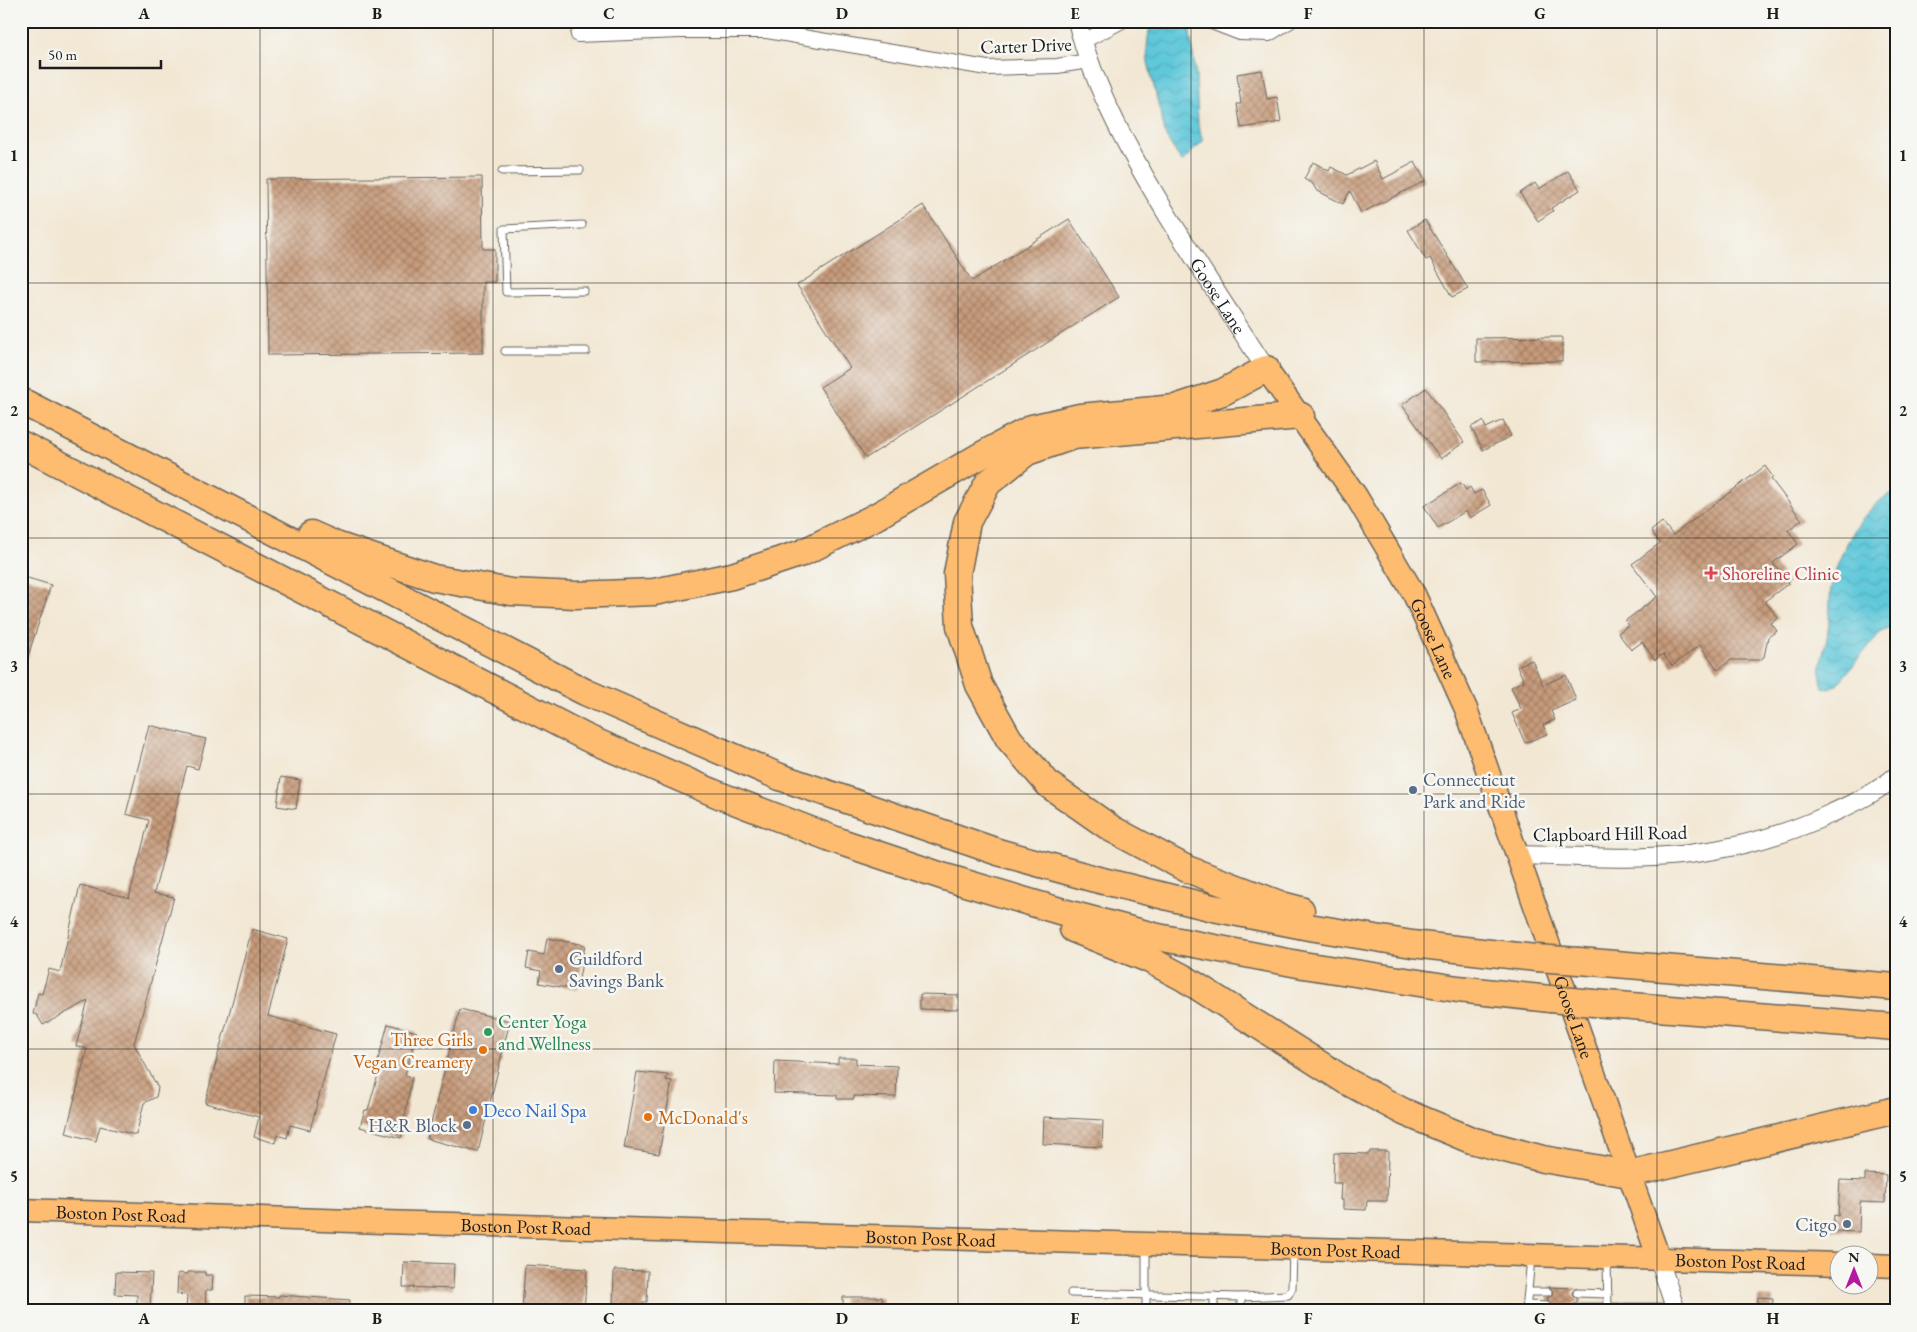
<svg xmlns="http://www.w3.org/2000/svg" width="1917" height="1332" font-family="'EB Garamond',serif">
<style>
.water{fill:url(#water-waves);stroke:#3d727b}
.building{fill:url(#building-cross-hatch)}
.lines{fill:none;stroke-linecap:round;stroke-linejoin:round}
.service-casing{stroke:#67635c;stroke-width:9}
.minor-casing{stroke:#67635c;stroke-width:16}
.tertiary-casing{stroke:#67635c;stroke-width:20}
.primary-casing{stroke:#67635c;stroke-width:25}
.motorway-casing{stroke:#67635c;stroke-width:29}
.service{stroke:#fff;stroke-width:7}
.minor{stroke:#fff;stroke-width:14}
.tertiary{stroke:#fff;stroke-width:18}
.primary{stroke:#fdbc70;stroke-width:22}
.motorway{stroke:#fdbc70;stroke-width:26}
.motorway-bridge-casing{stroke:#67635c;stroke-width:29;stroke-linecap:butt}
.motorway-bridge{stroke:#fdbc70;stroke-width:26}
.grid{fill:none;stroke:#1c1c1c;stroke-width:1;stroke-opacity:0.55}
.health-dot{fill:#e0444e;stroke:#f6f6f2;stroke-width:2}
.service-dot{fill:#5c6f8a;stroke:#f6f6f2;stroke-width:2}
.leisure-dot{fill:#2e9e5b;stroke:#f6f6f2;stroke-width:2}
.food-dot{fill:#e8710a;stroke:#f6f6f2;stroke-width:2}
.shop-dot{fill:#3f7fe0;stroke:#f6f6f2;stroke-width:2}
.labels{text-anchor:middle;stroke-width:5;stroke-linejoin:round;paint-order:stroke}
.street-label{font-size:19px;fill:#1c1c1c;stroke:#f6f6f2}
.health-label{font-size:19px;fill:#be3a42;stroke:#f6f6f2;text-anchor:start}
.service-label{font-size:19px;fill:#4e5e75;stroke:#f6f6f2;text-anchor:start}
.leisure-label{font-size:19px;fill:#27864d;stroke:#f6f6f2;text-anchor:start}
.food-label{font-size:19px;fill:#c56008;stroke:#f6f6f2;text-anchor:end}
.shop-label{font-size:19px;fill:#366cbe;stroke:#f6f6f2;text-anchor:start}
.neatline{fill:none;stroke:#1c1c1c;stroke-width:2}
.grid-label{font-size:16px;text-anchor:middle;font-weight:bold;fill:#1c1c1c}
</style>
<defs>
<pattern id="water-waves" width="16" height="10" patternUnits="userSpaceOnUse" patternTransform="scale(1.25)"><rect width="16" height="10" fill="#5ec8da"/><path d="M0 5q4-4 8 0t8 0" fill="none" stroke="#51abba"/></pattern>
<pattern id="building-cross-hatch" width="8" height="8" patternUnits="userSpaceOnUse" patternTransform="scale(1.25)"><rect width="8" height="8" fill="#c79b7b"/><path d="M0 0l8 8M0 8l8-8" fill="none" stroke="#a17e64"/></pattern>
</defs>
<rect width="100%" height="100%" fill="#f6f6f2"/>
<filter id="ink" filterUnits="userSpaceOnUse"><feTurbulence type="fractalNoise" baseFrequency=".02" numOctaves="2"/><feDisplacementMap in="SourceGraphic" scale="10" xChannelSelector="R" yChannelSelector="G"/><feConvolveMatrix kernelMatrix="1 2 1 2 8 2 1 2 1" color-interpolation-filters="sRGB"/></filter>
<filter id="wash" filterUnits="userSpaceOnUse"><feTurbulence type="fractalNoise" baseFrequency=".0096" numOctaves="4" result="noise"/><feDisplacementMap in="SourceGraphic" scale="20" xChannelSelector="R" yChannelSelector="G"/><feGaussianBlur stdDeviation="1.12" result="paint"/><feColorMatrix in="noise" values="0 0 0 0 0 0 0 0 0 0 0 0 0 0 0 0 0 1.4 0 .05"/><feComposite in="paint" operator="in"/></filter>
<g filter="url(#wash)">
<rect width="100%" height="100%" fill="#f2e7d3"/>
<g class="water">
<path d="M1154 21H1171L1189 26 1196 76 1198 125 1203 141 1182 162 1166 137 1148 62 1147 46 1149 31Z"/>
<path d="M1889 495H1896V532L1893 555 1896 563V625L1884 630 1878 635 1837 685 1830 689 1823 687C1817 670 1823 654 1827 638 1830 621 1829 604 1831 588 1837 557 1860 510 1889 495Z"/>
</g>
<g id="blocks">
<g class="building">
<path d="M1262 70 1267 99 1277 97 1281 122 1241 128 1237 104H1241L1237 74Z"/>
<path d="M1374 161 1383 179 1415 162 1425 181 1361 213 1350 191 1343 204 1316 190 1313 184 1304 179 1313 162 1329 171 1331 167 1347 175Z"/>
<path d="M1568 171 1580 190 1551 208 1553 211 1538 221 1520 193 1535 183 1539 189Z"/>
<path d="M482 177 483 249H495V282H483V353L268 355 266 179Z"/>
<path d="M923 205 972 281 1069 219 1119 297 866 458 820 387 850 368 797 285Z"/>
<path d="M1425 220 1468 289 1452 297 1430 258 1426 260 1408 230Z"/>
<path d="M1562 337V361L1476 362V338Z"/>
<path d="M1426 388 1464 442 1441 459 1402 405Z"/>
<path d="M1503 420 1511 436 1483 450 1471 427 1483 421 1486 428Z"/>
<path d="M1765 466 1773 477 1771 479 1802 520 1788 530 1798 544 1773 563 1789 583 1765 601 1778 618 1771 623 1777 631 1768 637 1764 657 1760 660H1731L1718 670 1700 645 1672 666 1663 654 1655 660 1642 642 1631 650 1618 633 1629 625 1625 621 1657 597 1632 564 1660 543 1651 531 1662 522 1673 535Z"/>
<path d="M1461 483 1466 490 1470 487 1474 494 1482 490 1491 505 1470 518 1466 511 1438 528 1424 506Z"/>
<path d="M21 576 51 585 24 668H21Z"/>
<path d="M1532 660 1543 685 1566 675 1576 700 1551 711 1555 720 1543 725 1547 734 1525 743 1512 713 1521 709 1511 687 1524 681 1517 666Z"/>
<path d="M149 725 206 739 198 769 187 766 154 893 174 897 134 1044 158 1088 156 1097 144 1103 136 1135 100 1126 96 1141 66 1133 87 1049 76 1046 88 1001 43 1025 37 1015 33 1014 38 993 42 994 49 969 60 972 80 885 129 898 149 820 126 814Z"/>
<path d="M281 777 300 780 296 809 277 806Z"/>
<path d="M252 929 288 939 268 1016 336 1034 310 1130 290 1125 287 1138 277 1135 275 1143 254 1137 259 1117 205 1103Z"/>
<path d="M547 938 585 945 577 990 539 983 541 971 526 968 529 952 544 955Z"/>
<path d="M920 994 958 995 957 1010 920 1009Z"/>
<path d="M460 1009 510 1021 478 1152 427 1139Z"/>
<path d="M388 1024 417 1032 405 1075 412 1077 401 1138 360 1127 365 1110H368L380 1068 376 1067Z"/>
<path d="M838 1058H856V1064L897 1066 896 1097 854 1096V1099H837V1095L774 1093 775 1061 838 1064Z"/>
<path d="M637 1072 668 1075 666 1080 672 1081 659 1154 624 1148Z"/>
<path d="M1044 1117 1103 1120 1102 1147 1043 1144Z"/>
<path d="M1370 1151H1388L1387 1201H1367L1366 1210 1343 1209V1200H1340L1341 1183H1333L1334 1153 1369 1154Z"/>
<path d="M1865 1174 1886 1175 1885 1203 1860 1202 1859 1232 1833 1231 1834 1215 1838 1216 1840 1180 1865 1181Z"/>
<path d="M404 1262 454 1264 453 1289 403 1287Z"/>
<path d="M525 1265 587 1269 584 1311H522Z"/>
<path d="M614 1270 648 1271 647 1302H643V1311H613Z"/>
<path d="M116 1272 152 1273 150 1309 137 1308V1295L115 1294Z"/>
<path d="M188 1272H205V1275H213L212 1290H206L205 1311H186L187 1295 177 1294 178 1273 188 1274Z"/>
<path d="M1549 1287 1577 1288 1572 1292 1573 1296 1577 1298V1302L1572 1305 1573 1311H1549L1552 1306 1548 1301V1297L1552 1295 1553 1292Z"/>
<path d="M279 1295 350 1300 349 1311H245V1296L279 1297Z"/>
<path d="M843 1297H882L883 1311H843Z"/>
<path d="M1758 1297 1773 1298 1772 1311H1757Z"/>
</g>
</g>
</g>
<g filter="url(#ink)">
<use href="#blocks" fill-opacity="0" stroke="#67635c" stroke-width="1"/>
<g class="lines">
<defs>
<g id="service">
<path d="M502 171 580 170"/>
<path d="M582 225 504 229 506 292 584 291"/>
<path d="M505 351H586"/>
<path d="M1607 1261 1608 1310"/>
<path d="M1529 1292H1548"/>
<path d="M1071 1293 1241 1297 1288 1295 1292 1288 1293 1251"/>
<path d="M1577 1293 1608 1294"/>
<path d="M1527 1305 1547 1306"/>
<path d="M1577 1307H1675"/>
<path d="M1146 1311V1246"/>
<path d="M1214 1311V1296"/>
<path d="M1241 1311V1297"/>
<path d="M1526 1311 1531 1258"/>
</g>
<g id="minor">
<path d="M1209 21 1240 33 1269 34 1290 21"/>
<path d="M578 35 680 31H767L987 68 1057 66 1089 61"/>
<path d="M1082 42 1122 21"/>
</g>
<g id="tertiary">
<path id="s1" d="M1077 21C1095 91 1131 155 1168 216 1200 268 1233 318 1266 369"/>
<path d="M1518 855C1574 856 1633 861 1689 854 1738 848 1785 835 1830 814 1854 803 1876 793 1896 776"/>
<path d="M1659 1259 1676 1311"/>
</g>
<g id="primary">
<path id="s2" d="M1266 369 1356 496 1414 594 1466 709 1659 1259"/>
<path id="s3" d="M21 1210 382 1222 1840 1264"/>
<path d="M1870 1265 1896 1266"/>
</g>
<g id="motorway">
<path d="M21 401 585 692 780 777 998 852 1095 879 1213 908 1309 927 1412 944 1536 958"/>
<path d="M1301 416 1073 436 1027 452 988 483 967 522 957 574 960 626 979 685 1009 739 1049 785 1112 829 1187 869 1282 905 1301 910"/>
<path d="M21 444 587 738 719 795 841 842 945 877 1063 912 1158 937 1303 965 1458 989 1550 999"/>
<path d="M311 534 336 545 434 578 511 592 576 595 654 592 732 576 802 553 875 517 980 456 1032 428 1080 417 1175 408 1223 392 1266 369"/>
<path d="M1073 929 1148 959 1184 978 1346 1081 1404 1112 1471 1140 1543 1159 1629 1174 1896 1110"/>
<path d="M1579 961 1896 987"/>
<path d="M1594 1003 1896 1027"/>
</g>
</defs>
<use href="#service" class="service-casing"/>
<use href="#minor" class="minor-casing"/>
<use href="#tertiary" class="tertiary-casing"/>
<use href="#primary" class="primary-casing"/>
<use href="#motorway" class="motorway-casing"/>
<use href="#service" class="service"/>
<use href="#minor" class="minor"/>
<use href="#tertiary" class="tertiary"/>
<use href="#primary" class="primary"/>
<use href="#motorway" class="motorway"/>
<defs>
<g id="motorway-bridge">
<path d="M1536 958 1579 961"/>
<path d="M1550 999 1594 1003"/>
</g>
</defs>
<use href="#motorway-bridge" class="motorway-bridge-casing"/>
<use href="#motorway-bridge" class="motorway-bridge"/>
</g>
</g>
<path class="grid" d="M260 21V1311M493 21V1311M726 21V1311M958 21V1311M1191 21V1311M1424 21V1311M1657 21V1311M21 283H1896M21 538H1896M21 794H1896M21 1049H1896"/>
<path class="health-dot" d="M1708.5 565.5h5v5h5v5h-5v5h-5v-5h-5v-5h5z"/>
<g class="service-dot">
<circle cx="1413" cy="790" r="5"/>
<circle cx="559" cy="969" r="5"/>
<circle cx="467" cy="1125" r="5"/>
<circle cx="1847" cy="1224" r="5"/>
</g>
<circle class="leisure-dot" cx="488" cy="1032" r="5"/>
<g class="food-dot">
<circle cx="483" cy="1050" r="5"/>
<circle cx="648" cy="1117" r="5"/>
</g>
<circle class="shop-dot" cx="473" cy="1110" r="5"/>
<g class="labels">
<g class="street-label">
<text transform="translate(1026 45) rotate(-2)" y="7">Carter Drive</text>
<text dy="7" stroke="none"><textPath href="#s1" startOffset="310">Goose Lane</textPath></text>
<text dy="7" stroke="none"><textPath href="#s2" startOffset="318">Goose Lane</textPath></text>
<text transform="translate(1610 833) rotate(-1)" y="7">Clapboard Hill Road</text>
<text dy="7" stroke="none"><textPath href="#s2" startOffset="722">Goose Lane</textPath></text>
<text dy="7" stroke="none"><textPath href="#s3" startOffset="100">Boston Post Road</textPath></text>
<text dy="7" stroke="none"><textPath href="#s3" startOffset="505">Boston Post Road</textPath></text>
<text dy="7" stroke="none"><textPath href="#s3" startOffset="910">Boston Post Road</textPath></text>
<text dy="7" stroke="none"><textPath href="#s3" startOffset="1315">Boston Post Road</textPath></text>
<text dy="7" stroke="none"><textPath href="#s3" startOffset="1720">Boston Post Road</textPath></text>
</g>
<g class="health-label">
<text x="1722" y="580">Shoreline Clinic</text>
</g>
<g class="service-label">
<text x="1423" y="786">Connecticut<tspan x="1423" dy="22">Park and Ride</tspan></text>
<text x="569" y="965">Guildford<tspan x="569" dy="22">Savings Bank</tspan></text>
<text x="457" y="1132" text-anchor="end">H&amp;R Block</text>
<text x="1837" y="1231" text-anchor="end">Citgo</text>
</g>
<g class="leisure-label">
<text x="498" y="1028">Center Yoga<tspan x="498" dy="22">and Wellness</tspan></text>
</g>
<g class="food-label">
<text x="473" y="1046">Three Girls<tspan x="473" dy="22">Vegan Creamery</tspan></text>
<text x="658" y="1124" text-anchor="start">McDonald's</text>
</g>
<g class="shop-label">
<text x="483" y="1117">Deco Nail Spa</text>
</g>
</g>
<rect width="1917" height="1332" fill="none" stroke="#f6f6f2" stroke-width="55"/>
<g transform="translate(1854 1270)"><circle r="24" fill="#f6f6f2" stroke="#9f9f9c"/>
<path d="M0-4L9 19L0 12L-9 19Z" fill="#b5179e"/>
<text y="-8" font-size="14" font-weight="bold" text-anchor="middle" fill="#1c1c1c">N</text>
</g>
<path d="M40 60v8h121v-8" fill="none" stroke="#1c1c1c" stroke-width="2.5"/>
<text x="48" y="60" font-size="15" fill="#1c1c1c" stroke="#f6f6f2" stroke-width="4" paint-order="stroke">50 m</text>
<rect x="28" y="28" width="1862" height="1276" class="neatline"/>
<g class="grid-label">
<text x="144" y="19">A</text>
<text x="377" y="19">B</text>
<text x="609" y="19">C</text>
<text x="842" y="19">D</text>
<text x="1075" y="19">E</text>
<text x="1308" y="19">F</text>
<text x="1540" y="19">G</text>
<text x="1773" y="19">H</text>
<text x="14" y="161">1</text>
<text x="1903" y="161">1</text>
<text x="14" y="416">2</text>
<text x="1903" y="416">2</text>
<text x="14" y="672">3</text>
<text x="1903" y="672">3</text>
<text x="14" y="927">4</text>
<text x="1903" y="927">4</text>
<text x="14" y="1182">5</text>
<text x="1903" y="1182">5</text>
<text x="144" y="1324">A</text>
<text x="377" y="1324">B</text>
<text x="609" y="1324">C</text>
<text x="842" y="1324">D</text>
<text x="1075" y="1324">E</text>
<text x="1308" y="1324">F</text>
<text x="1540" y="1324">G</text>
<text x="1773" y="1324">H</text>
</g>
</svg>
